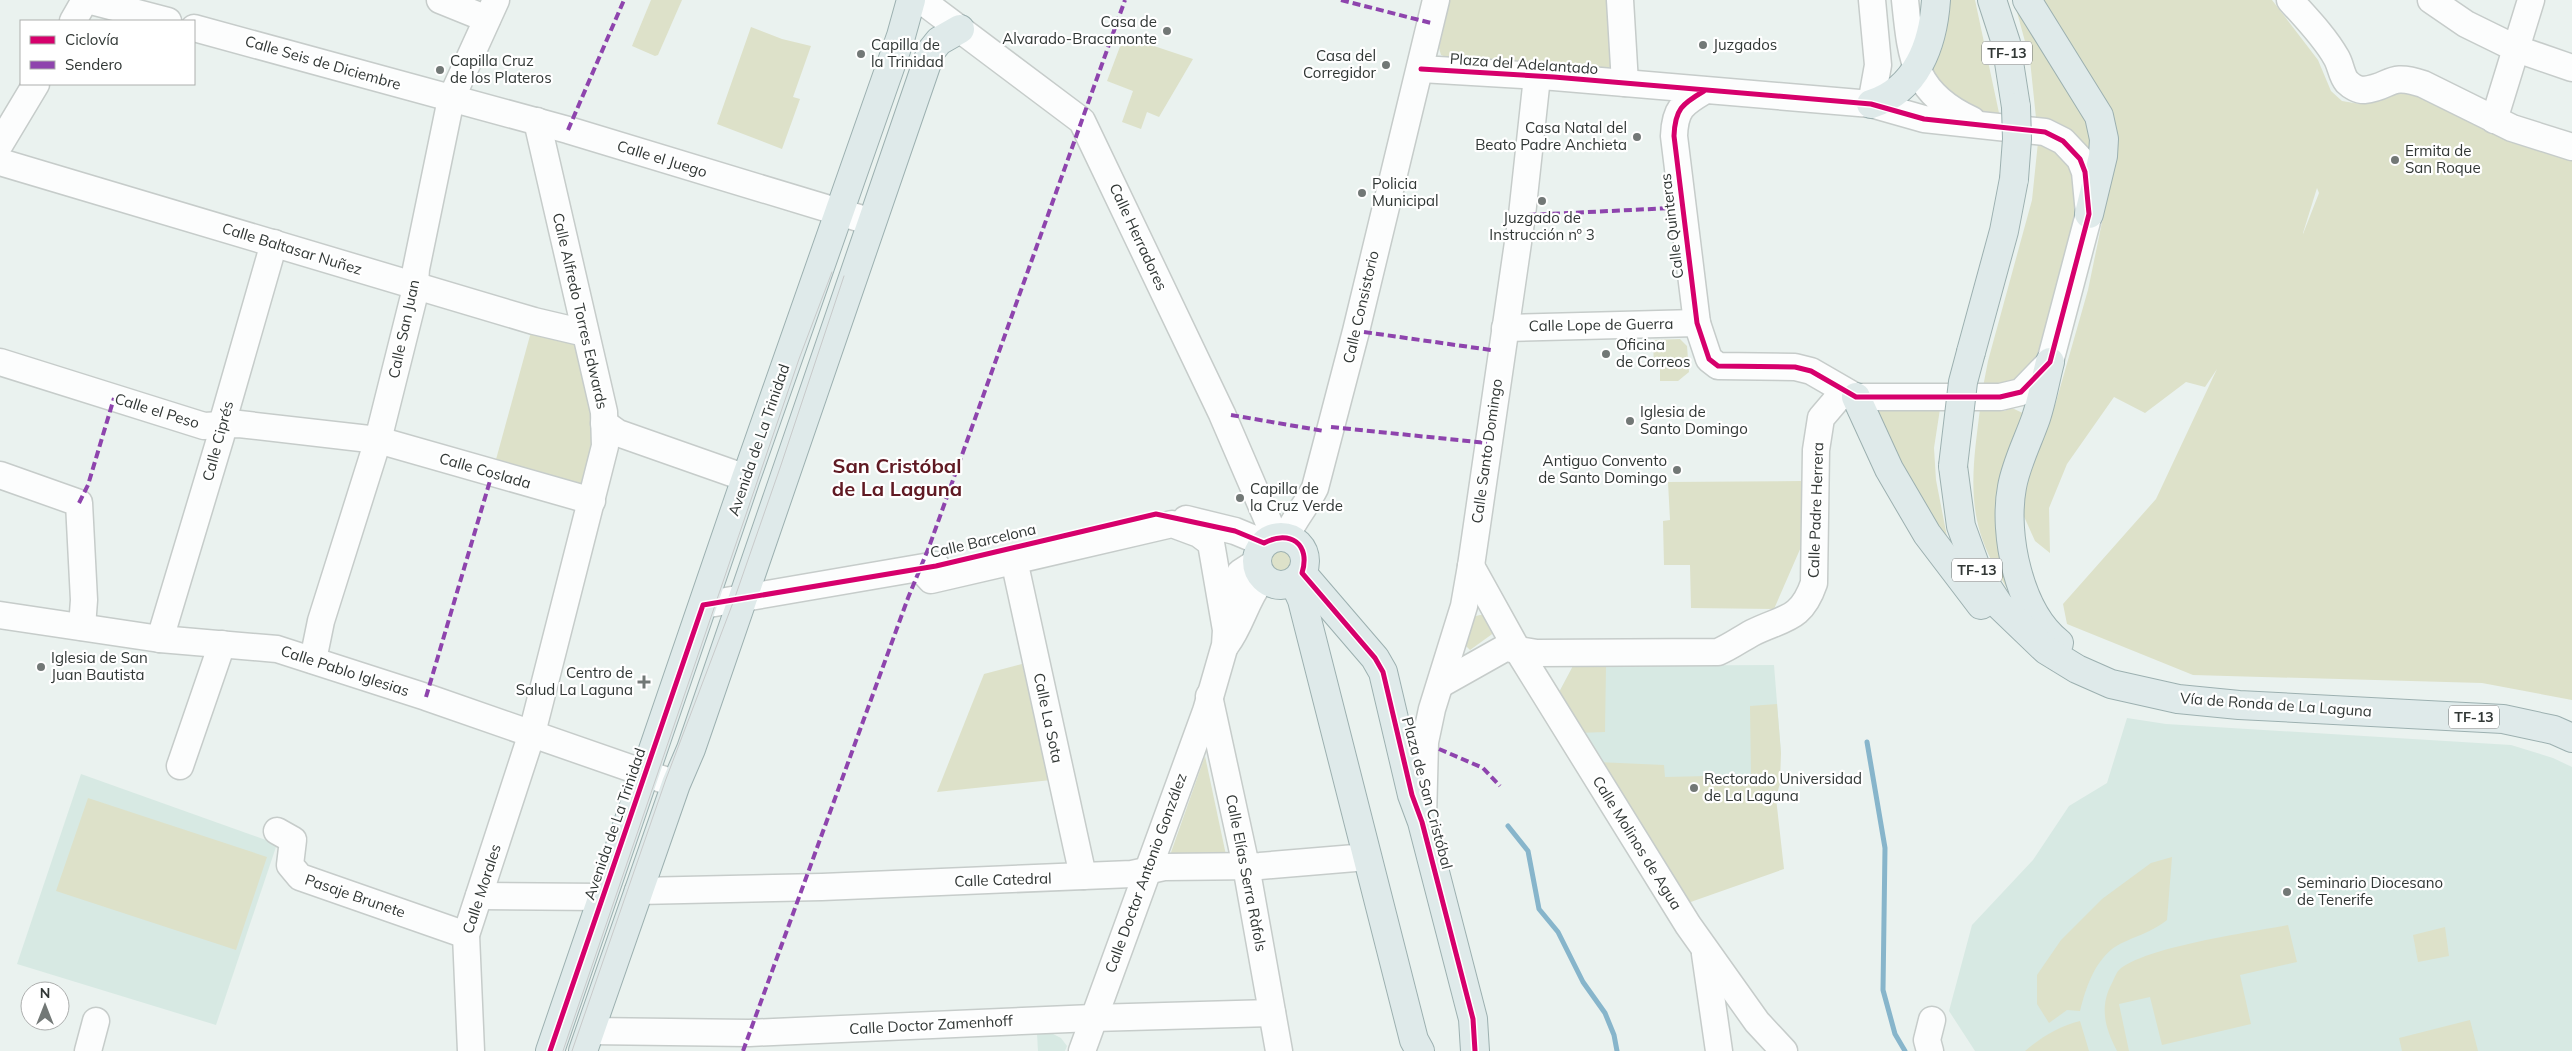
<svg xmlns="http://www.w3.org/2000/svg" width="2572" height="1051" font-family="Mulish,sans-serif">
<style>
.built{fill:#d7e9e3}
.green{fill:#dde1c9;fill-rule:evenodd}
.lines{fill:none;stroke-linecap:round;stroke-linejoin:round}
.stream{stroke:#87b5cb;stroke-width:5}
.minor-casing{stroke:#c6ccca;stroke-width:29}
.major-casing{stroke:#9cb0b0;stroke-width:30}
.minor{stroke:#fcfdfd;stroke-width:26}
.major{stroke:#dfeaea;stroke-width:28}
.tram{stroke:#c8caca;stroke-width:1}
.major-bridge-casing{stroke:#9cb0b0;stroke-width:30;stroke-linecap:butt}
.major-bridge{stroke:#dfeaea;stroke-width:28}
.quiet{stroke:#8e44ad;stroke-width:4;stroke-dasharray:8 4;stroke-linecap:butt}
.cycleway-casing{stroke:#fff;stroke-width:8}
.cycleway{stroke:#d6006c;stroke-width:5}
.poi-dot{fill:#727876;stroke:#fff;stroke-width:2}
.labels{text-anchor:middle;stroke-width:4.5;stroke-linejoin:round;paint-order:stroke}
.shield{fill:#fff;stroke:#6f7372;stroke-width:1}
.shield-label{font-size:14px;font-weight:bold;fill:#313735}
.poi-label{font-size:15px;fill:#313735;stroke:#fff;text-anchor:start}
.street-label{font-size:15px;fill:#313735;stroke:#fff}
.district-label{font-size:20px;font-weight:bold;fill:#601a23;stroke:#fff}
</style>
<rect width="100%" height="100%" fill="#eaf2ef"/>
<g class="built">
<path d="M1774 665 1781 753 1685 904 1556 698 1573 666Z"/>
<path d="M2127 718 2166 724 2511 745 2553 758 2572 767V1051H1975L1949 1011 1972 925 2033 860 2069 806 2107 783Z"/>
<path d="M81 774 277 844 216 1025 17 964Z"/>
<path d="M1051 1033 1061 1038 1067 1046 1065 1051H1038L1037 1034Z"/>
</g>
<g class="green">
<path d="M651 0H682L658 55 655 56 632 46Z"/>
<path d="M1450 0H1611L1615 62 1607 71 1456 61 1441 55 1439 48Z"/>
<path d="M1946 0H1975L1999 113C1964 120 1950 95 1929 72Z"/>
<path d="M2039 0H2272L2318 60 2331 91 2342 101 2360 104 2382 91 2399 87 2572 153V700L2482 683 2193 675 2067 624 2063 604 2156 499 2217 369 2205 387 2186 382 2145 413 2114 397 2067 464 2049 508 2050 553 2035 541 2022 512 2024 491 2056 402 2088 290 2113 169ZM2317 188 2319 193 2303 234V233Z"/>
<path d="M2023 10 2093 129 2092 155 2055 125 2036 118 2030 60 2017 12Z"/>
<path d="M751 27 782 39 811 46 793 97 800 99 782 149 717 124Z"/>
<path d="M1124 36 1193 59 1159 117 1147 112 1141 129 1122 122 1133 91 1107 81Z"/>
<path d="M2038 142 2056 147 2070 165 2080 201 2043 354 2014 388 1983 387 1988 361 2032 200Z"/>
<path d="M534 321 585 333 604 412 592 501 492 474Z"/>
<path d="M1680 339 1687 346 1689 372 1678 381H1660V368H1654L1653 340Z"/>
<path d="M1872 408 1940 409 1934 448 1936 480 1950 552Z"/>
<path d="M2012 408 2027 415 2015 590 2009 592C1998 573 1986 553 1980 532 1968 492 1975 450 1980 409L2004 411Z"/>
<path d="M1801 481V547L1774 609 1691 608 1690 565H1664L1663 521 1670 520 1668 482Z"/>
<circle cx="1281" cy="560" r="14"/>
<path d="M1480 615H1487L1495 632 1470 650 1465 645 1472 617Z"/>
<path d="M1022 664 1051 780 937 792 984 674Z"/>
<path d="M1573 666H1606L1605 732 1578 733 1556 698Z"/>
<path d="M1777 704 1781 753 1780 783 1776 798 1784 869 1685 904 1597 762 1664 765 1665 777 1751 775 1750 706Z"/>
<path d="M1205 756 1226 855 1169 858Z"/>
<path d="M88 798 267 857 236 950 56 891Z"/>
<path d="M2172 857 2167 920C2150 934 2125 939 2112 949 2093 965 2086 988 2080 1011L2067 1010 2049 1023 2037 1004V975L2061 940 2102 899 2151 863Z"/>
<path d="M2288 925 2297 962 2240 975 2251 1024 2162 1045 2150 997 2119 1004 2129 1051H2117C2105 1028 2099 1007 2112 983 2114 979 2116 973 2119 970 2144 947 2252 932 2288 925Z"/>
<path d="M2445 927 2449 956 2418 962 2413 935Z"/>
<path d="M2470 1020 2478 1051H2402L2399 1038Z"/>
<path d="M2080 1021 2089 1051H2025C2041 1037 2060 1026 2080 1021Z"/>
</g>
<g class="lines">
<g class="stream">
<path d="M1867 742 1885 848 1883 990 1895 1034 1905 1051"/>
<path d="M1508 826 1528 851 1539 909 1558 932 1583 982 1605 1013 1614 1035 1617 1051"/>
</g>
<defs>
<g id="minor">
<path d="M87 0 168 21"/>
<path d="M440 0 487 19"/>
<path d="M921 0 1082 121 1222 414 1275 537"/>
<path d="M1620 0 1625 83"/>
<path d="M1905 0C1911 58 1913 93 1972 120"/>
<path d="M2290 0C2306 18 2324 36 2336 57 2341 65 2341 75 2347 82 2351 86 2358 90 2364 90 2392 87 2388 72 2423 84L2512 128 2572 147"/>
<path d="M2431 0 2466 24 2517 49 2572 68"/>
<path d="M73 21 85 0"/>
<path d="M194 28 568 130 872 222"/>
<path d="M1421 69 1554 77 1871 104 1924 119 2045 132 2063 141 2080 159 2085 172 2089 214 2050 362 2021 392 2000 397H1856L1811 371 1795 367 1718 366 1709 359 1697 323 1674 136C1675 109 1682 104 1704 91"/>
<path d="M1871 104 1878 65 1872 0"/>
<path d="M2494 120 2531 0"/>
<path d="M0 144 36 84"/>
<path d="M0 162 534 321 585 333"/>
<path d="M1505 328 1697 323"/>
<path d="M0 362 204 426 239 424 378 440 592 501"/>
<path d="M604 423 618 433 746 478"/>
<path d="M0 475 79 503 84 600 82 627"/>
<path d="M1186 519 1235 531 1264 543"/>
<path d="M1286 537C1294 519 1306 506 1315 488L1356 331 1436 0"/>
<path d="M1014 560 1083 876"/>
<path d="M1471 566 1517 649 1688 925 1757 1022 1784 1051"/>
<path d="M921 569 931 580 1172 524 1199 534 1211 543 1226 630 1225 645 1206 711 1082 1051"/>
<path d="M703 605 936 565"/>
<path d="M0 615 160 639 277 649 426 697 676 784"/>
<path d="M1225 615 1240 573 1257 562"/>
<path d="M160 639 221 436 224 417 274 243"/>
<path d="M1226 645C1242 624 1246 598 1263 578"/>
<path d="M313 660 321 621 378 440 414 296 416 269 451 99 496 0"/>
<path d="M1441 684 1505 648 1537 653 1718 652C1730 647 1741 639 1752 633 1784 617 1801 621 1814 583L1816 450 1821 418 1844 391"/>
<path d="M1209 696 1246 866 1279 1051"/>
<path d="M180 766 222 644"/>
<path d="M1423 819 1425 742 1432 709 1464 606 1471 566 1522 215 1537 77"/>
<path d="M277 831 293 840 290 865 300 877 466 935"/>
<path d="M638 891 822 887 1132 874 1164 867 1260 866 1367 857"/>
<path d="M479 896 603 897"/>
<path d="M1705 954 1719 1051"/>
<path d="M590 1031 749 1033 1093 1018 1272 1013"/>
<path d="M88 1051 96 1021"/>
<path d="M471 1051 466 935 532 733 605 446 604 412 537 121"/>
<path d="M1930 1051 1927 1040 1932 1020"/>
</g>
<g id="major">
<path d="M1992 0 2006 43 2016 107"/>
<path d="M2027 0 2099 116 2104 139 2103 156 2089 214"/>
<path d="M1871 104C1917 90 1933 44 1936 0"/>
<path d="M1971 352 2004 231 2014 179"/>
<path d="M2050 362C2045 381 2042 400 2036 418 2028 441 2016 464 2012 487 2003 534 2019 612 2059 643"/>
<path d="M1856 397 1889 469 1927 534 1981 605"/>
<path d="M1953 466 1961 526 1978 573 1999 605 2046 650 2077 669 2111 684 2178 699 2239 705 2503 719 2554 730 2572 738"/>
<circle cx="1281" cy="561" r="24"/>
<path d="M1302 573 1375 658 1383 672 1412 795 1422 822 1473 1019 1475 1051"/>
<path d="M1294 582 1302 600 1414 1040 1420 1051"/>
<path d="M550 1051 746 478 901 36 911 0"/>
<path d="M583 1051 676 784 691 749 931 51 939 41 960 29"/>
</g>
</defs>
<use href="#minor" class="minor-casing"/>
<use href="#major" class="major-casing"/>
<use href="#minor" class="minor"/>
<use href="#major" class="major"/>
<g class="tram">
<path d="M563 1051 799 359 832 272"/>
<path d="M572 1051 666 779 734 600 781 465 844 276"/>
</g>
<defs>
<g id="major-bridge">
<path d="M2014 179 2017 139 2016 107"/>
<path d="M1953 466 1963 382 1971 352"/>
</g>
</defs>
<use href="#major-bridge" class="major-bridge-casing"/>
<use href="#major-bridge" class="major-bridge"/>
<g class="quiet">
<path d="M1341 0 1431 23"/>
<path d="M568 130 624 0"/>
<path d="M1528 215 1672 208"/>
<path d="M1364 332 1491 350"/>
<path d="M1231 415 1324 431"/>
<path d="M1331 427 1487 443"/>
<path d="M79 503 88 485 114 398"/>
<path d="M426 697 492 474"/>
<path d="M1439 749 1483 768 1500 786"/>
<path d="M743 1051 908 598 929 547 1125 0"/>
</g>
<defs>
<g id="cycleway">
<path d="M1421 69 1554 77 1871 104 1924 119 2045 132 2063 141 2080 159 2085 172 2089 214 2050 362 2021 392 2000 397H1856L1811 371 1795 367 1718 366 1709 359 1697 323 1674 136C1675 109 1682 104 1704 91"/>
<path d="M550 1051 703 605 936 566 1156 514 1235 531 1264 543C1290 529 1311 544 1302 573L1375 658 1383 672 1412 795 1422 822 1473 1019 1475 1051"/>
</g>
</defs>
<use href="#cycleway" class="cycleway-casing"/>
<use href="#cycleway" class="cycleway"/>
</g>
<g class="poi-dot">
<circle cx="1167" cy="31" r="5"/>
<circle cx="1703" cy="45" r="5"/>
<circle cx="861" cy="54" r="5"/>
<circle cx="1386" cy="65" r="5"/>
<circle cx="440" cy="70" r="5"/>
<circle cx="1637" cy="137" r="5"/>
<circle cx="2395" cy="160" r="5"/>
<circle cx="1362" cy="193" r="5"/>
<circle cx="1542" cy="201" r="5"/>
<circle cx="1606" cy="354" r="5"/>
<circle cx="1630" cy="421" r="5"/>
<circle cx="1677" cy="470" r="5"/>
<circle cx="1240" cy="498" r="5"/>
<circle cx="41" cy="667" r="5"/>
<path d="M641.5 674.5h5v5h5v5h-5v5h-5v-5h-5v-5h5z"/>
<circle cx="1694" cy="788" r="5"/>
<circle cx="2287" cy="892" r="5"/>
</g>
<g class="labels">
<g class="shield">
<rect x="1982" y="41.5" width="50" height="23" rx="4"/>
<rect x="1952" y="558.5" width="50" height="23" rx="4"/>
<rect x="2449" y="705.5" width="50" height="23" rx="4"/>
</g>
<g class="shield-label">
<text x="2007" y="58">TF-13</text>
<text x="1977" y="575">TF-13</text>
<text x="2474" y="722">TF-13</text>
</g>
<g class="poi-label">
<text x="1157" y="27" text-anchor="end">Casa de<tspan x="1157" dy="17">Alvarado-Bracamonte</tspan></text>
<text x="871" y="50">Capilla de<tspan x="871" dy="17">la Trinidad</tspan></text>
<text x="1713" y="50">Juzgados</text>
<text x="1376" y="61" text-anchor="end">Casa del<tspan x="1376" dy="17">Corregidor</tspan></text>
<text x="450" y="66">Capilla Cruz<tspan x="450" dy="17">de los Plateros</tspan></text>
<text x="1627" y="133" text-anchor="end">Casa Natal del<tspan x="1627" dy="17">Beato Padre Anchieta</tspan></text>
<text x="2405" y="156">Ermita de<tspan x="2405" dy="17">San Roque</tspan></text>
<text x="1372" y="189">Policia<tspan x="1372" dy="17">Municipal</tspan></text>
<text x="1542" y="223" text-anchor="middle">Juzgado de<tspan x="1542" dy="17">Instrucción nº 3</tspan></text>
<text x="1616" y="350">Oficina<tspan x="1616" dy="17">de Correos</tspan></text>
<text x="1640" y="417">Iglesia de<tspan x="1640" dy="17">Santo Domingo</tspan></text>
<text x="1667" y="466" text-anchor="end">Antiguo Convento<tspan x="1667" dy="17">de Santo Domingo</tspan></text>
<text x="1250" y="494">Capilla de<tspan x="1250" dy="17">la Cruz Verde</tspan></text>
<text x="51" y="663">Iglesia de San<tspan x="51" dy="17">Juan Bautista</tspan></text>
<text x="633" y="678" text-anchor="end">Centro de<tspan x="633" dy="17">Salud La Laguna</tspan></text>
<text x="1704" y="784">Rectorado Universidad<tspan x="1704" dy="17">de La Laguna</tspan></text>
<text x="2297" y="888">Seminario Diocesano<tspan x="2297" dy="17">de Tenerife</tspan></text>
</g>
<g class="street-label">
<text transform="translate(323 63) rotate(16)" y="5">Calle Seis de Diciembre</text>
<text transform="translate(1524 64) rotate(4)" y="5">Plaza del Adelantado</text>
<text transform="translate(662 159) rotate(17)" y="5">Calle el Juego</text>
<text transform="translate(1672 226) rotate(-97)" y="5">Calle Quinteras</text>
<text transform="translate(1138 237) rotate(65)" y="5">Calle Herradores</text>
<text transform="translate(292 249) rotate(17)" y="5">Calle Baltasar Nuñez</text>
<text transform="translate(1361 307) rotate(-77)" y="5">Calle Consistorio</text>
<text transform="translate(580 311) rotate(77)" y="5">Calle Alfredo Torres Edwards</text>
<text transform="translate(1601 325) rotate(-1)" y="5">Calle Lope de Guerra</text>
<text transform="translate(404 329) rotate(-78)" y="5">Calle San Juan</text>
<text transform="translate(157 411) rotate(17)" y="5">Calle el Peso</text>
<text transform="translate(759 440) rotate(-71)" y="5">Avenida de La Trinidad</text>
<text transform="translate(218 441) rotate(-75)" y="5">Calle Ciprés</text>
<text transform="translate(1487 451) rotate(-82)" y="5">Calle Santo Domingo</text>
<text transform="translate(485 471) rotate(16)" y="5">Calle Coslada</text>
<text transform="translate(1816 510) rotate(-88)" y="5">Calle Padre Herrera</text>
<text transform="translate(983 541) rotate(-13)" y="5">Calle Barcelona</text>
<text transform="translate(345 671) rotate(18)" y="5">Calle Pablo Iglesias</text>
<text transform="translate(2276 705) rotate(4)" y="5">Vía de Ronda de La Laguna</text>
<text transform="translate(1048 718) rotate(78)" y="5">Calle La Sota</text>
<text transform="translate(1427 793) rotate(75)" y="5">Plaza de San Cristóbal</text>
<text transform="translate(615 824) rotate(-71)" y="5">Avenida de La Trinidad</text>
<text transform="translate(1637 843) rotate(58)" y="5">Calle Molinos de Agua</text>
<text transform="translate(1146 873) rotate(-70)" y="5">Calle Doctor Antonio González</text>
<text transform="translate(1246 873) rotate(79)" y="5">Calle Elías Serra Ràfols</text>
<text transform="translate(1003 880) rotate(-2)" y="5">Calle Catedral</text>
<text transform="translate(482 889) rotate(-72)" y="5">Calle Morales</text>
<text transform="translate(355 896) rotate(19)" y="5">Pasaje Brunete</text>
<text transform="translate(931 1025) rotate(-3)" y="5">Calle Doctor Zamenhoff</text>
</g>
<g class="district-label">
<text x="897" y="473">San Cristóbal<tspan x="897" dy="23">de La Laguna</tspan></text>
</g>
</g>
<rect x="20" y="20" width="175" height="65" fill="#ffffff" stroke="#adafae"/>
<rect x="30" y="36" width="25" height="8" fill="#d6006c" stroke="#adafae"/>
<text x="65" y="45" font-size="15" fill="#313735">Ciclovía</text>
<rect x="30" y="61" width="25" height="8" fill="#8e44ad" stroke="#adafae"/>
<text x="65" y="70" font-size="15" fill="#313735">Sendero</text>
<g transform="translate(45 1006)"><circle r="24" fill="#ffffff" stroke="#adafae"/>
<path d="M0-4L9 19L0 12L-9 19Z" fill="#727876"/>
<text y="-8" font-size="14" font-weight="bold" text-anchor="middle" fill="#313735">N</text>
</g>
</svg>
